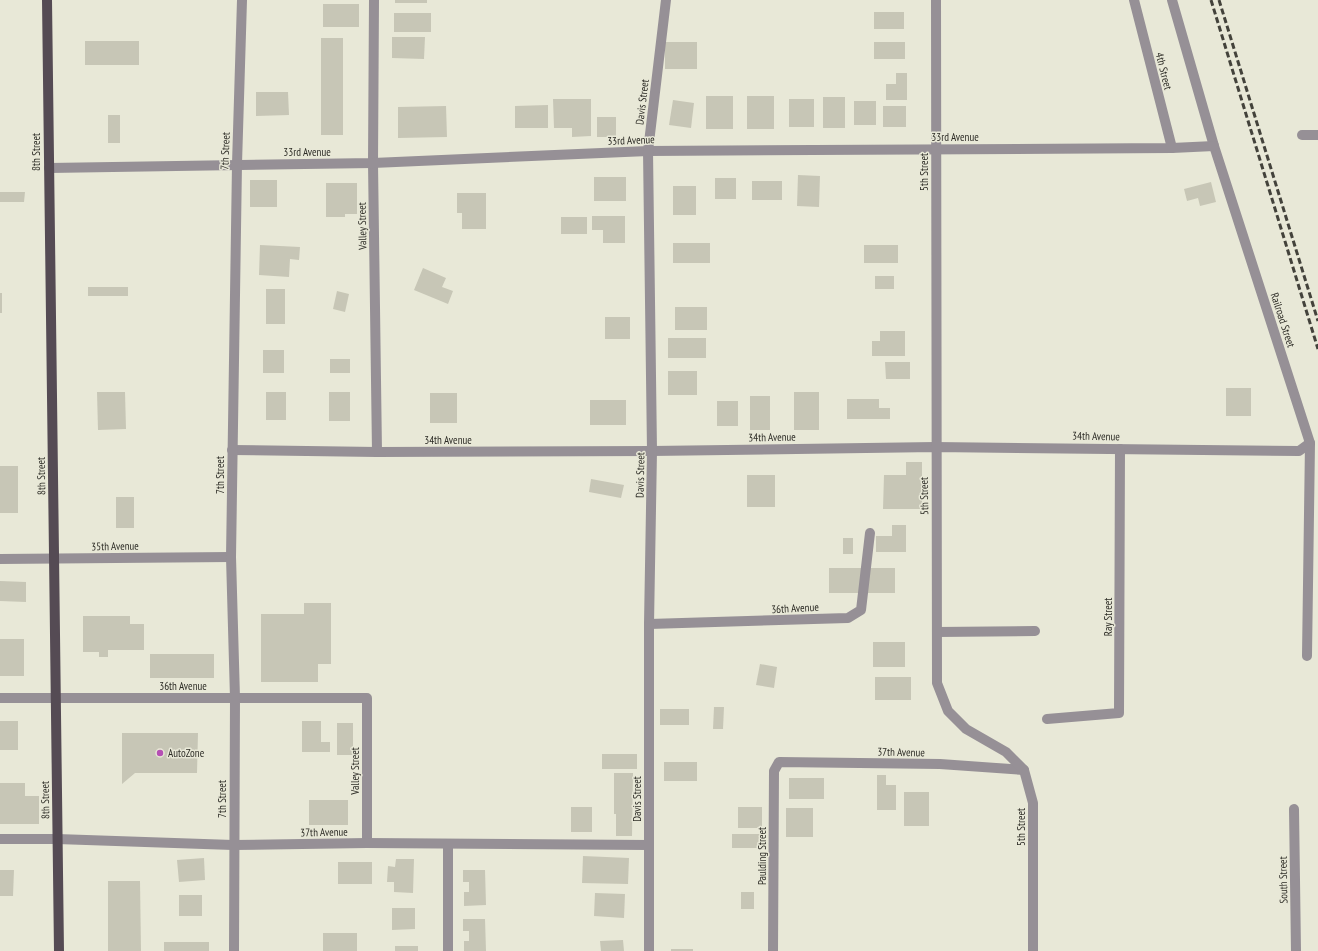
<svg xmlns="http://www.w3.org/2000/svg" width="1318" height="951" font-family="'PT Sans Narrow',sans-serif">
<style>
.building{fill:#c7c6b6}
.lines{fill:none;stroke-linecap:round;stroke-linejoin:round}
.minor{stroke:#969096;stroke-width:10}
.tertiary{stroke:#969096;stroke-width:10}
.primary{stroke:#554b54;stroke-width:10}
.rail{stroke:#43423b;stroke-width:3;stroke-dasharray:6 3;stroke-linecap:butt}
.poi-dot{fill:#b54fb4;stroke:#e8e8d7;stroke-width:1.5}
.labels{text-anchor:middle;stroke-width:3;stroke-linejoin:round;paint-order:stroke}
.street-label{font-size:11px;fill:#2d2c26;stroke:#e8e8d7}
.poi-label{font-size:11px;fill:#2d2c26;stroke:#e8e8d7;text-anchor:start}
</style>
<rect width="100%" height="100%" fill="#e8e8d7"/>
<g class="building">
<rect x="395" y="0" width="32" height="3"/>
<rect x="323" y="4" width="36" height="23"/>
<rect x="874" y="12" width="30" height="17"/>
<rect x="394" y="13" width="37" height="19"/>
<path d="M392 37H425L424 59 392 58Z"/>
<rect x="321" y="38" width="22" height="97"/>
<rect x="85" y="41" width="54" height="24"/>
<rect x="665" y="42" width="32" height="27"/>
<rect x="874" y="42" width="31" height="17"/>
<path d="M896 73H907V100H886V84H896Z"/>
<path d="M256 92H288L289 115 256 116Z"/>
<rect x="706" y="96" width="27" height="33"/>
<rect x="747" y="96" width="27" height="33"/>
<rect x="823" y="97" width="22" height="31"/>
<path d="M553 99H591V136L572 137V128H554Z"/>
<rect x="789" y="99" width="25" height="28"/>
<path d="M673 100 694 103 691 128 669 125Z"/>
<rect x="854" y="101" width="22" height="24"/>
<path d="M548 105V128H515V106Z"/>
<path d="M446 106 447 137 398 138V107Z"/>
<rect x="883" y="106" width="23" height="21"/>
<rect x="108" y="115" width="12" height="28"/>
<rect x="597" y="117" width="19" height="20"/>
<path d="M798 175 820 176 819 207 797 206Z"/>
<rect x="594" y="177" width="32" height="24"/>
<rect x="715" y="178" width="21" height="21"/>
<rect x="250" y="180" width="27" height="27"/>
<rect x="752" y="181" width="30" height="19"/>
<path d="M1211 182 1216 202 1200 206 1198 198 1187 201 1184 189Z"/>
<path d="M326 183H357V214H345V217H326Z"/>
<rect x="673" y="186" width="23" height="29"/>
<path d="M0 192H25L24 202H0Z"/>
<path d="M457 193H486V229H462V213H457Z"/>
<path d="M592 216H625V243H603V230H592Z"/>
<rect x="561" y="217" width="26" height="17"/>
<rect x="673" y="243" width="37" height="20"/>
<path d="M260 245 300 247 299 260 290 259 289 277 259 275Z"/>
<rect x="864" y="245" width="34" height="18"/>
<path d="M423 268 446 278 442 287 453 291 448 304 414 290Z"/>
<rect x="875" y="276" width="19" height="13"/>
<rect x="88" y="287" width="40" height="9"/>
<rect x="266" y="289" width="19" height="35"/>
<path d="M337 291 349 294 345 312 333 309Z"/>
<rect x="0" y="293" width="2" height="20"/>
<rect x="675" y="307" width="32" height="23"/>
<rect x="605" y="317" width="25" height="22"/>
<path d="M880 331H905V356H872V341H880Z"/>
<rect x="668" y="338" width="38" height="20"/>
<rect x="263" y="350" width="21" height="23"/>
<rect x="330" y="359" width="20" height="14"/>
<path d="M885 362H910V379H886Z"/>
<rect x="668" y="371" width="29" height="24"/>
<rect x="1226" y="388" width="25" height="28"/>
<path d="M97 392H125L126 429 98 430Z"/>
<rect x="266" y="392" width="20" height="28"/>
<rect x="329" y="392" width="21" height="29"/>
<rect x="794" y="392" width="25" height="38"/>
<rect x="430" y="393" width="27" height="30"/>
<rect x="750" y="396" width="20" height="34"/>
<path d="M847 399H879V408H890V419H847Z"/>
<rect x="590" y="400" width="36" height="25"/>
<rect x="717" y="401" width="21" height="25"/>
<path d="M906 462H922V509H883L884 475H906Z"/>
<rect x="0" y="466" width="18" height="47"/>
<rect x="747" y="475" width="28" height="32"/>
<path d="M591 479 624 485 621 498 589 492Z"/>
<rect x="116" y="497" width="18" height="31"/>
<path d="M892 525H906V552H876V536H892Z"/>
<rect x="843" y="538" width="10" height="16"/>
<rect x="829" y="568" width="66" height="25"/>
<path d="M0 581 26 582V602L0 601Z"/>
<path d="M304 603H331V664H318V682H261V614H304Z"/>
<path d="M83 616H130V624H144V650H108V657H99V652H83Z"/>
<rect x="0" y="639" width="24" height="37"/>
<rect x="873" y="642" width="32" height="25"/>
<rect x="150" y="654" width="64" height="24"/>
<path d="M760 664 777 667 774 688 756 685Z"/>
<rect x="875" y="677" width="36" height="23"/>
<path d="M714 707H724L723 729H713Z"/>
<rect x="660" y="709" width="29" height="16"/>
<rect x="0" y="721" width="18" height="29"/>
<path d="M302 721H321V742H330V752H302Z"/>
<rect x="337" y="723" width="16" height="32"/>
<path d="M122 733H198L197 773H135L122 784Z"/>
<rect x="602" y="754" width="35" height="15"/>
<rect x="664" y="762" width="33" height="19"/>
<path d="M614 773H633L632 836H616V814H614Z"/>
<path d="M877 775H886V785H896V810H877Z"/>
<rect x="789" y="778" width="35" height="21"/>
<path d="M0 783H25V796H39V824H0Z"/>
<rect x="904" y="792" width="25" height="34"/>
<rect x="309" y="800" width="39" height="25"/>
<rect x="571" y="807" width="21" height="25"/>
<rect x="738" y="807" width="24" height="21"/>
<rect x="786" y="808" width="27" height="29"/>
<rect x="732" y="834" width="29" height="14"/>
<path d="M583 856 629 858 628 884 582 883Z"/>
<path d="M204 858 205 880 179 882 177 860Z"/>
<path d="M396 859H414L413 893 394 892V882H387L388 866 395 867Z"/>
<rect x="338" y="862" width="34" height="22"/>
<path d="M0 870H14L13 896H0Z"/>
<path d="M463 870H485L486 905 464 906V892H469V882H463Z"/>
<path d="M108 881H140L141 951H108Z"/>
<rect x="741" y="892" width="13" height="17"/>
<path d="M595 893 625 894 624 918 594 916Z"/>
<rect x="179" y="895" width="23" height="21"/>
<path d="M392 908H415V929L392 930Z"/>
<path d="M463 919H485L486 951H464V941H469V931H463Z"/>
<rect x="323" y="933" width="34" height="18"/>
<path d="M623 940 624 951H601L600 941Z"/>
<rect x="164" y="942" width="45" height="9"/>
<rect x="395" y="946" width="23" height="5"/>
<rect x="671" y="949" width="22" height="2"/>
</g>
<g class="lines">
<g class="minor">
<path d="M374 0 373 163 377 452"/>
<path d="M1134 0 1172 148"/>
<path d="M1172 0 1214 146 1310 443 1307 656"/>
<path d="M1302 135H1318"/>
<path d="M49 168 373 163 648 151 1172 148 1214 146"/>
<path d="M232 450 377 452 652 451 935 447 1299 451 1310 443"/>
<path d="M0 559 231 557"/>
<path d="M649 624 848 618 861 610 870 533"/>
<path d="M937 632 1035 631"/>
<path d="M0 698H367V843"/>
<path d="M1047 719 1119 713 1120 449"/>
<path d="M1294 809 1296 951"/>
<path d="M0 839H57L233 845 367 843 649 845"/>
<path d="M234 951 235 698 231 557 237 164 242 0"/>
<path d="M448 951V844"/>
<path d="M649 951V624L652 451 648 151 666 0"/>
<path d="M773 951 774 771 779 762 940 764 1024 770"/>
</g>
<path class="tertiary" d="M936 0 937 683 948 711 966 729 1006 752 1024 770 1033 803V951"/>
<path class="primary" d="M47 0 59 951"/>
<g class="rail">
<path d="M1211 0 1318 349"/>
<path d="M1219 0 1318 321"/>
</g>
</g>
<circle class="poi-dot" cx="160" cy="753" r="4"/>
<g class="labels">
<g class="street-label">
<text transform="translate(1164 71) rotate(76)" y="4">4th Street</text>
<text transform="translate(642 102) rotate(-83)" y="4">Davis Street</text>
<text x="955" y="141">33rd Avenue</text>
<text transform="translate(631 140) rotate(-2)" y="4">33rd Avenue</text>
<text transform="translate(225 151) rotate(-88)" y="4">7th Street</text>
<text transform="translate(36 152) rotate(-90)" y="4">8th Street</text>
<text x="307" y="156">33rd Avenue</text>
<text transform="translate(924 172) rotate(-90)" y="4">5th Street</text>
<text transform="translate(362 226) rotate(-91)" y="4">Valley Street</text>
<text transform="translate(1283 320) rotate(72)" y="4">Railroad Street</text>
<text transform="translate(1096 436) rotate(1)" y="4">34th Avenue</text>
<text transform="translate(772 437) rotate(-1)" y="4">34th Avenue</text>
<text x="448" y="444">34th Avenue</text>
<text transform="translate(220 475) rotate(-90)" y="4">7th Street</text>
<text transform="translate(640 475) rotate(-89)" y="4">Davis Street</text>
<text transform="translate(41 476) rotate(-91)" y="4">8th Street</text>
<text transform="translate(924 496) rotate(-91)" y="4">5th Street</text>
<text transform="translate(115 546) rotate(-1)" y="4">35th Avenue</text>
<text transform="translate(795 608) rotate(-3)" y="4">36th Avenue</text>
<text transform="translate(1108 617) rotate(-90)" y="4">Ray Street</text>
<text x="183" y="690">36th Avenue</text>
<text transform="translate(901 752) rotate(1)" y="4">37th Avenue</text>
<text transform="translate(355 771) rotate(-90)" y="4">Valley Street</text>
<text transform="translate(222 799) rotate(-90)" y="4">7th Street</text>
<text transform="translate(637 799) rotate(-90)" y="4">Davis Street</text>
<text transform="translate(45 800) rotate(-91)" y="4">8th Street</text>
<text transform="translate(1021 827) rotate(-90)" y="4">5th Street</text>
<text transform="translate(324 832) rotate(-1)" y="4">37th Avenue</text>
<text transform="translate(762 856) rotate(-90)" y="4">Paulding Street</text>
<text transform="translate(1283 880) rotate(-91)" y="4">South Street</text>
</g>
<g class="poi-label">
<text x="168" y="757">AutoZone</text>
</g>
</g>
</svg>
